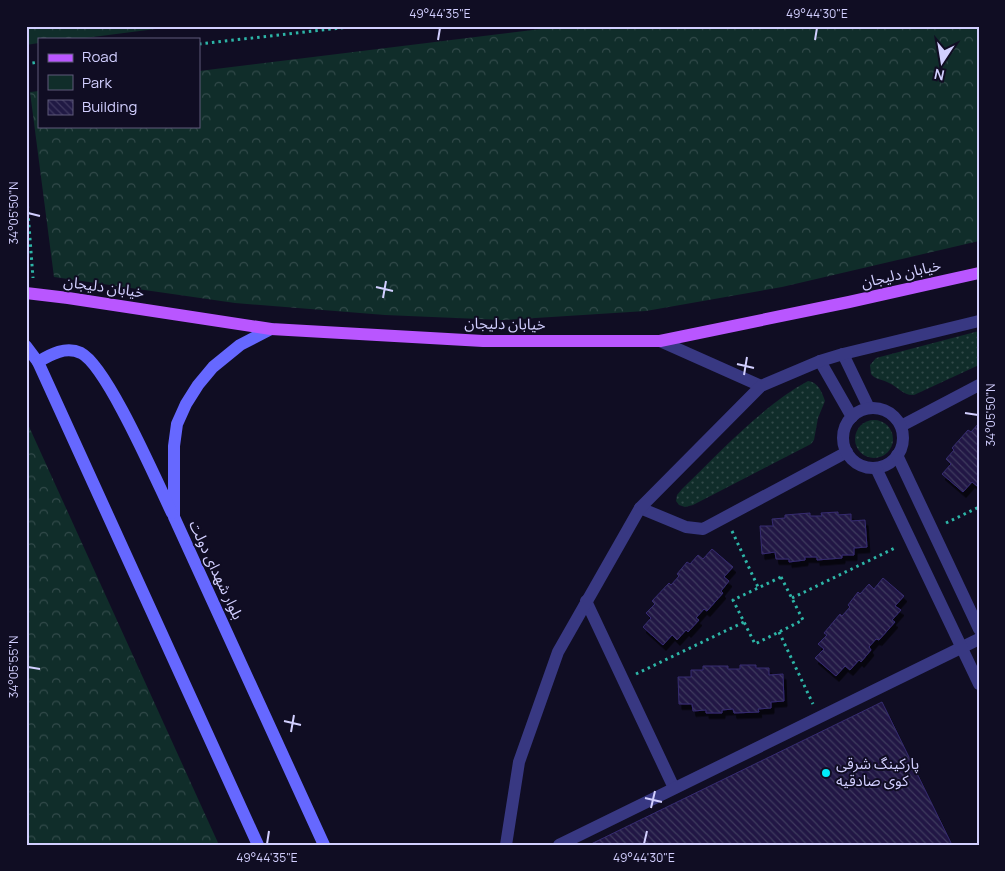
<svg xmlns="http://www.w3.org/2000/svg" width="1005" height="871" font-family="Manrope,'Noto Sans Arabic',sans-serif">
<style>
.green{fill:url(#green-dots)}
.forest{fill:url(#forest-crowns)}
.building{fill:url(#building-back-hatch);stroke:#362b70;filter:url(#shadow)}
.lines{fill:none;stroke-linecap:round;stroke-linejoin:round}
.path{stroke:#2db5a7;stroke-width:3;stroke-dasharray:2.5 4;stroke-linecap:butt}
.minor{stroke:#383882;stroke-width:12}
.tertiary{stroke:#383882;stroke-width:12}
.secondary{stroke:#6668ff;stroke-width:12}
.primary{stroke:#b956ff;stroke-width:12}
.ticks{fill:none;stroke:#d2cfff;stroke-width:2}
.poi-dot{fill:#00ebfa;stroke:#100d23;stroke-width:2}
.labels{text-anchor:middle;stroke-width:4;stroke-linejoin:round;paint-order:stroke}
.street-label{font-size:15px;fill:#d2cfff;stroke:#100d23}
.poi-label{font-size:15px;fill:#d2cfff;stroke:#100d23;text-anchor:start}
.neatline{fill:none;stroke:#d2cfff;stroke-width:2}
.ticks-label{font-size:12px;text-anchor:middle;fill:#d2cfff}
</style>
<defs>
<pattern id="green-dots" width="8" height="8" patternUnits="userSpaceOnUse" patternTransform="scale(1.25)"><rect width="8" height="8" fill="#102d2a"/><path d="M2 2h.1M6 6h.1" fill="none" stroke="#324a4a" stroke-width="1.8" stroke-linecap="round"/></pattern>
<pattern id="forest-crowns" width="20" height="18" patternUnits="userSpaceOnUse" patternTransform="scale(1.25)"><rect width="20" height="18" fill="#102d2a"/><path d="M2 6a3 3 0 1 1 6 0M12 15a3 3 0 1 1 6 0" fill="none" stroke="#324a4a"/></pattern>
<pattern id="building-back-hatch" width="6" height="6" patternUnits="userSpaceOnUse" patternTransform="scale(1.25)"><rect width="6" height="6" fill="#201944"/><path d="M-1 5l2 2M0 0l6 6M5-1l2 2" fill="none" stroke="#403960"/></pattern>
<filter id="shadow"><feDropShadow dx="3" dy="5.5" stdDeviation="0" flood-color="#0009"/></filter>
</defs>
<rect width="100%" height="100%" fill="#100d23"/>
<g class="green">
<path d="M979 331V365L914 395C904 396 898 387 889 383 882 379 876 380 871 374L870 365 876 358Z"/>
<path d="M808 381C818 382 822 392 825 401L818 418 814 440 811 444 693 505 685 507 679 505 676 501 677 495 682 489C719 453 762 406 808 381Z"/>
<circle cx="874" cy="439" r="19"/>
</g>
<g class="forest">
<path d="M26 26H179L77 39H39V43L26 45Z"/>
<path d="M565 26H979V241L782 287 646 311 503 320 385 315 235 303 54 277 30 92 39 91V126H199V71Z"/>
<path d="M26 420 219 845H26Z"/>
</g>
<g class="building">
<path d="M979 423V484L977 486 972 482 963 492 942 474 951 464 946 459 954 450 952 448 968 430 971 432Z"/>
<path d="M838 512V515L851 514V521L865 520 867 547 854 548V555H842V558L817 560V557H805V560L789 562V559H776L775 552 762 554 760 526H773L772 519 785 518V515L810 513V516H822L821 513Z"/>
<path d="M712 549 733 567 724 577 729 581 721 591 723 593 707 611 704 609 696 618 699 620 688 632 686 630 677 640 672 635 663 645 643 627 651 618 646 613 655 604 652 601 669 583 671 585 679 576 677 574 687 562 690 564 698 555 703 559Z"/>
<path d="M883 578 904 596 895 606 901 610 892 620 895 622 879 640 876 639 869 647 871 650 861 662 859 660 850 670 845 666 836 676 815 658 824 649 818 644 827 635 824 633 840 614 842 616 850 607 848 605 858 592 860 594 869 584 874 589Z"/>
<path d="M740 665H756V668H769V675L783 674 784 701 771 702V708L758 709 759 712 734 713 733 709 722 710V713H706V710L693 711 692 704H679L678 677H691V670H703V666H728V669H740Z"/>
<path d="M882 702 952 845H589Z"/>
</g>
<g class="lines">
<g class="path">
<path d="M199 44 358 26"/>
<path d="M26 64 39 62"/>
<path d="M26 186 33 278"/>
<path d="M946 523 979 507"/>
<path d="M732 531 758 587"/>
<path d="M781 577 803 620 755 644 733 600Z"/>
<path d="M792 598 897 547"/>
<path d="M779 632 813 704"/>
<path d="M636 674 744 622"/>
</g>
<g class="minor">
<path d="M901 426 979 385"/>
<path d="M640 508 686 527 703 529 847 452"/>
<path d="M586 601 674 788"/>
<path d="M559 845 979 639"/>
</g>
<g class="tertiary">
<path d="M660 341 761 386"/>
<path d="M843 354 869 408"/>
<path d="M820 361 852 417"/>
<circle cx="873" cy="438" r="30"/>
<path d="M897 455 979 629"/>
<path d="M876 468 979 684"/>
<path d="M506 845 519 762 558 652 640 508 761 386 820 361 843 354 979 321"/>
</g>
<g class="secondary">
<path d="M271 329 240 345 213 367 198 385 186 404 177 424 174 446V517L324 845"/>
<path d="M26 346 38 362 258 845"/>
<path d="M38 362C51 354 66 346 81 353 107 366 157 482 172 513"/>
</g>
<path class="primary" d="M26 293 68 298 271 329 483 341H660L849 302 979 273"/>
</g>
<path class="ticks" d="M438 40 440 28M815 40 817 28M28 213 40 216M376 287 393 291M383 298 386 281M737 364 754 368M744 375 747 357M965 413 978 415M28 667 40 669M284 721 301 725M291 732 294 715M645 798 662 802M651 808 655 791M267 844 269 831M644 844 647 831"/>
<circle class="poi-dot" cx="826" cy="773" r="5"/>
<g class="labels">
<g class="street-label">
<text transform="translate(901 274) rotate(-13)" y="5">خیابان دلیجان</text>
<text transform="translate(104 287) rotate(8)" y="5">خیابان دلیجان</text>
<text transform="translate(505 324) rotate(1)" y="5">خیابان دلیجان</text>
<text transform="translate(216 570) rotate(65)" y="5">بلوار شهدای دولت</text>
</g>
<g class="poi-label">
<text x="836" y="769">پارکینگ شرقی<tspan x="836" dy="17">کوی صادقیه</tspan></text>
</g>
</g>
<rect width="1005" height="871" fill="none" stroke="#100d23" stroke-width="55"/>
<rect x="38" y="38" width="162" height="90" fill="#100d23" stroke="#5e5b7b"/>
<rect x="48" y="54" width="25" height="8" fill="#b956ff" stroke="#5e5b7b"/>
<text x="82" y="62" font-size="15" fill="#d2cfff">Road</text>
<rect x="48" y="75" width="25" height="15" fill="#102d2a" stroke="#5e5b7b"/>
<text x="82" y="88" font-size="15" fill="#d2cfff">Park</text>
<rect x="48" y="100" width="25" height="15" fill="url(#building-back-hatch)" stroke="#5e5b7b"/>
<text x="82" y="112" font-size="15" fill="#d2cfff">Building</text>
<g transform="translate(942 62) rotate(192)" stroke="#100d23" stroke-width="4" paint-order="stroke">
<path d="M0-4L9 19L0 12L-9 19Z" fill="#d2cfff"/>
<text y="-8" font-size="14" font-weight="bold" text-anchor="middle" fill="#d2cfff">N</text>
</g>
<rect x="28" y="28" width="950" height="816" class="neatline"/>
<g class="ticks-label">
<text x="440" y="18">49°44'35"E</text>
<text x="817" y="18">49°44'30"E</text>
<text transform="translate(14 213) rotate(-90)" y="4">34°05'50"N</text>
<text transform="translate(991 415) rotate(-90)" y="4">34°05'50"N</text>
<text transform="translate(14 667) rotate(-90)" y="4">34°05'55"N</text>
<text x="267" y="862">49°44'35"E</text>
<text x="644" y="862">49°44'30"E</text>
</g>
</svg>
